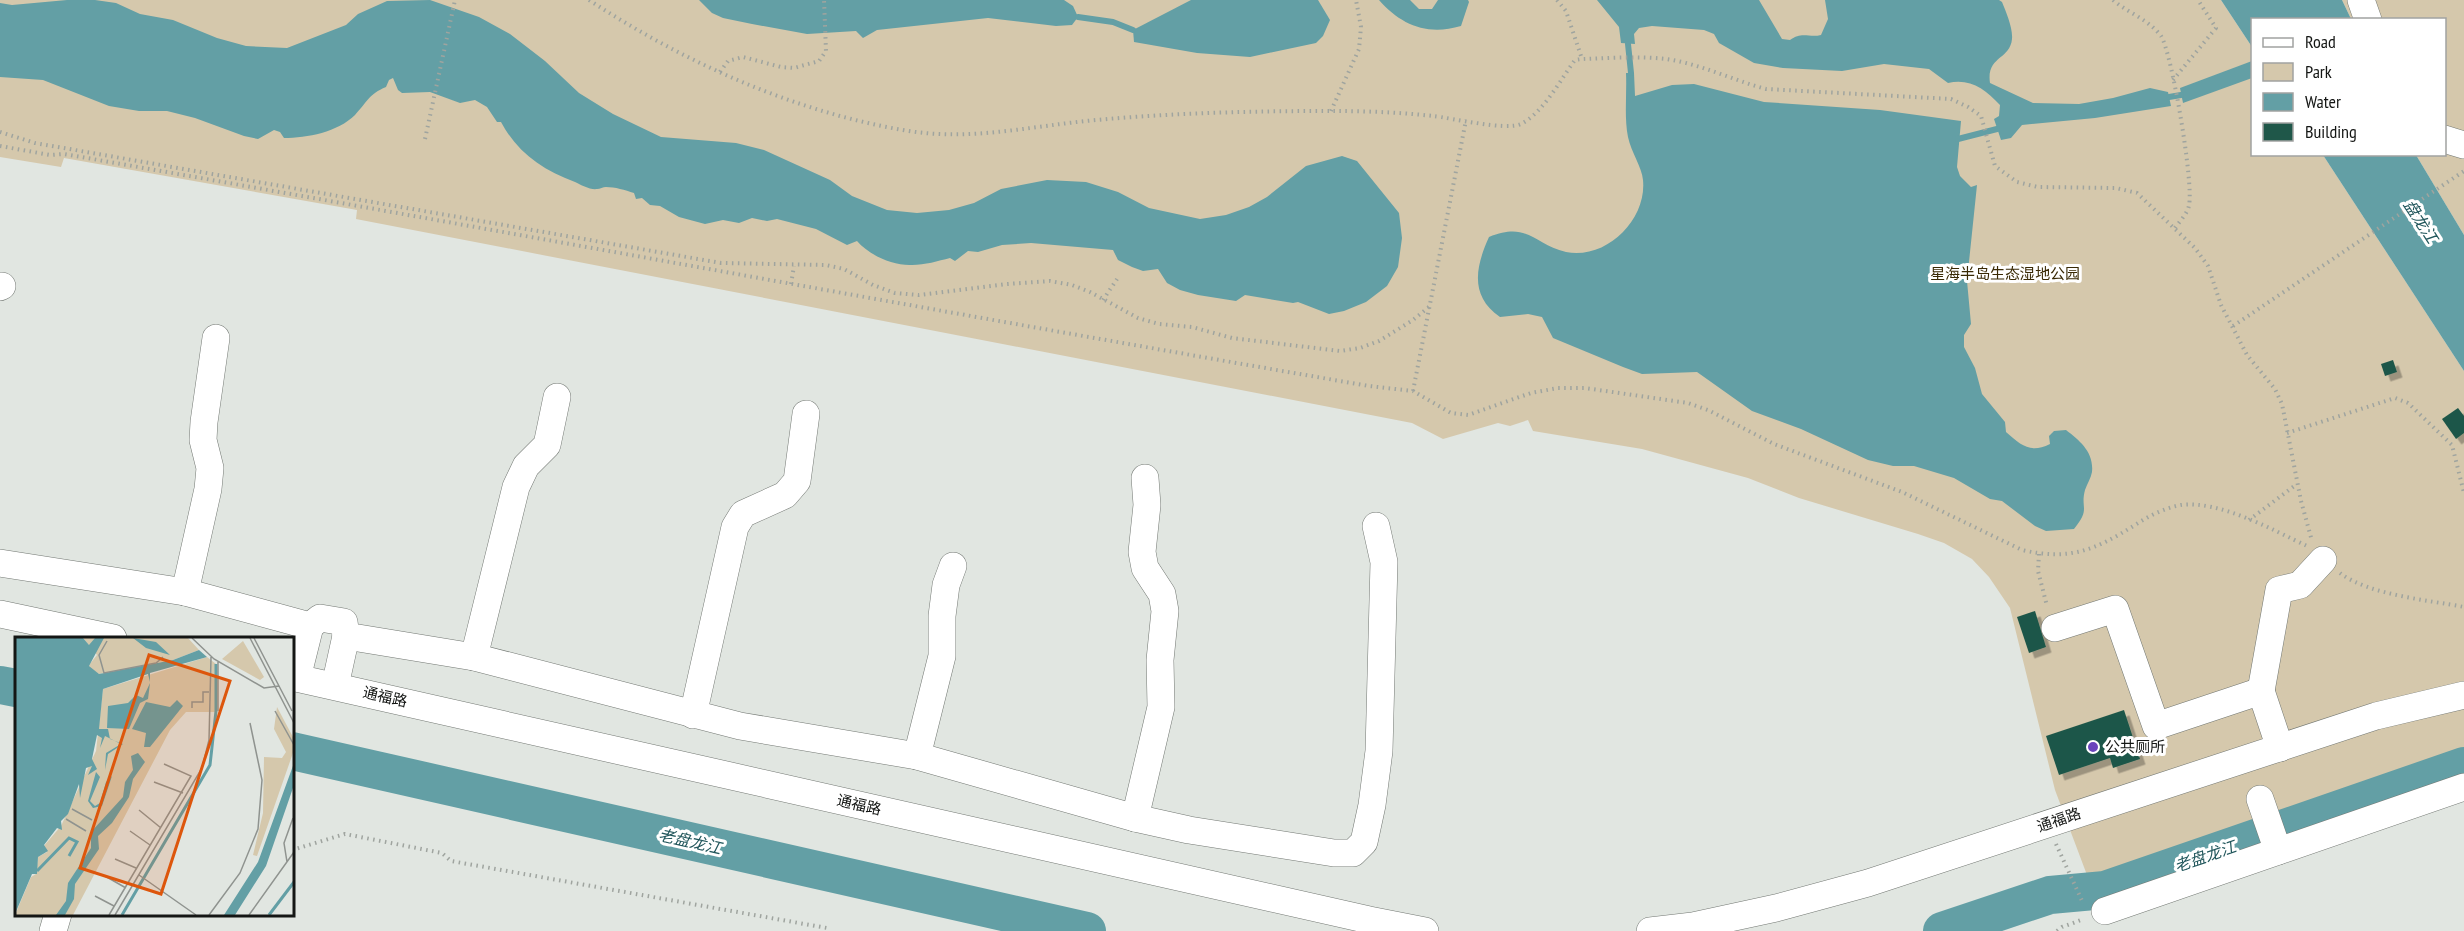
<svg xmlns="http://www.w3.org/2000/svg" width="2464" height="931" font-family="'PT Sans Narrow','Noto Sans SC',sans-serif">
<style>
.green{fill:#d5c8ac}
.water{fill:#639fa5}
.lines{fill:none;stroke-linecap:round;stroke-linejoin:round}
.stream{stroke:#639fa5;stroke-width:6}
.river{stroke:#639fa5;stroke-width:38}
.building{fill:#1f5749;filter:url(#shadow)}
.minor-casing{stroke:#737873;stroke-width:28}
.path{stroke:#9fa49f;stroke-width:4;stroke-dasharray:1.5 4.5;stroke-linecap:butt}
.minor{stroke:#fff;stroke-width:27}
.poi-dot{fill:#6a44bc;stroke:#fff;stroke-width:2}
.labels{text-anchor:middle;stroke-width:6;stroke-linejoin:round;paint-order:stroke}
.park-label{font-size:15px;fill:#392904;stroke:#fff}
.street-label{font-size:15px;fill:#141614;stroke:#fff}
.poi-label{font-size:15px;fill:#141614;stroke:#fff;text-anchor:start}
.water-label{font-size:16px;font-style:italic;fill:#22575c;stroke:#fff}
.inset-river{fill:none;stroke:#639fa5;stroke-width:3}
.inset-road{fill:none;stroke:#8f938f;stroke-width:1.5}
.view{fill:#dd560c;fill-opacity:0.15;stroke:#dd560c;stroke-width:3}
.inset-edge{fill:none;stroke:#141614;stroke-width:3}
</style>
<defs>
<filter id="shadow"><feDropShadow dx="5.5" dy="5.5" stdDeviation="0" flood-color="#0004"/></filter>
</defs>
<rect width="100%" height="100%" fill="#e1e6e1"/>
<g class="green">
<path d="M0 0H2221L2252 47V154L2323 155 2464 371V766L2105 890 2093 891 2055 790 2010 608 1989 577 1972 559 1944 543 1918 534 1799 498 1748 478 1642 449 1533 431 1528 420 1510 426 1498 423 1443 439 1412 423 356 219 357 210 64 158 61 167 0 157Z"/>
<path d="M2342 0H2464V235L2416 155 2444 154V20L2351 19Z"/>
</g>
<g class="water">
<path d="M67 0H95L116 3 140 14 173 20 217 38 246 46 287 48 346 25 358 14 387 1 430 0 479 17 510 34 545 61 579 93 613 114 661 137 736 143 764 150 830 180 852 196 887 210 917 213 949 210 974 203 1001 189 1047 180 1086 182 1118 192 1149 208 1200 219 1226 215 1249 207 1267 197 1306 166 1342 156 1357 161 1399 213 1402 238 1398 267 1387 286 1366 302 1344 311 1329 314 1298 302 1293 303 1245 295 1236 301 1198 295 1180 290 1167 283 1158 269 1143 271 1132 267 1118 260 1113 250 1031 243 1002 245 978 252 968 251 955 261 950 258C938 261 925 265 912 265 893 266 869 255 857 241L847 245 816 229 777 219 767 221 752 218 739 223 723 220 705 224 679 217 660 206 650 205 642 198 636 199 634 193C625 190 615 187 606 187 603 187 600 189 597 189 590 190 581 185 575 182 542 170 517 152 501 122H497L487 107 475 100 460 103 430 92 402 93 398 90 393 78 389 80 386 87C369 94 367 102 355 115 338 132 307 138 284 138L280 132 274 130 258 139 244 136 195 118 167 111H139L109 106 43 80 0 77V3L12 5Z"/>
<path d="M699 0H1064L1073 6 1078 17 1072 25 1056 26 988 18 877 30 863 38 856 31 807 34 752 24 723 18 712 13Z"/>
<path d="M1191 0H1318L1330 20 1323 36 1316 43 1250 57 1197 53 1134 42 1133 30Z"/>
<path d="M1379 0H1410L1419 9H1432L1438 0H1468L1469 2 1461 26C1427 36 1401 25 1379 0Z"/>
<path d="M1597 0H1759L1782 39 1790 40C1802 31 1809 38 1821 35L1828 19 1825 0H1999L2002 2C2006 12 2013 28 2012 39 2010 60 1986 56 1990 83L2033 103 2079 104 2113 98 2150 88 2168 92 2171 106 2095 118 2022 125 2011 138 2001 140 1994 119 1999 116 2000 105C1985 89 1970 78 1948 83L1929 69 1884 64 1842 71 1783 68 1754 63 1719 43 1714 34 1704 30 1652 26 1639 28 1634 34 1635 44 1621 43 1619 27Z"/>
<path d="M2221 0H2342L2351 19 2252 20V47Z"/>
<path d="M2252 61V78L2183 103 2180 88Z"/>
<path d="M1626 73H1634L1635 96 1672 85 1694 84 1764 102 1880 110 1961 121 1957 167 1960 176 1971 187 1977 185 1967 281 1971 324 1964 335V347L1975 368 1982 394 2005 422 2006 432C2021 445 2030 454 2050 444L2049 436 2054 431 2066 430C2080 441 2094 452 2092 472 2091 478 2087 484 2085 490 2080 509 2091 508 2074 529L2046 531 2035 526 2002 501 1990 499 1954 478 1914 466H1893L1868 460 1801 429 1752 411 1697 372 1642 374 1623 367 1553 338 1542 317 1528 314 1500 317C1470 296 1475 268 1489 237 1529 221 1534 245 1566 252 1606 260 1647 220 1643 180 1642 167 1631 152 1628 137 1624 117 1627 93 1626 73Z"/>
<path d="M2323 155H2416L2464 235V371Z"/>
</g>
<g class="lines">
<g class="stream">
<path d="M1078 17 1113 22 1133 30"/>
<path d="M1628 44 1631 73"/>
<path d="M2169 97 2181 95"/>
<path d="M1958 139 1997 129"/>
</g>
<g class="river">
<path d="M0 685 16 688"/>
<path d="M292 751 1087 931"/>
<path d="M1942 931 2050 895 2105 890 2464 766"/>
</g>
</g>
<g class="building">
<path d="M2393 360 2397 372 2385 376 2381 364Z"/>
<path d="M2458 408 2464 416V433L2456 439 2442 419Z"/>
<path d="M2035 611 2046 647 2029 653 2017 617Z"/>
<path d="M2124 710 2140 759 2113 768 2110 758 2059 775 2046 736Z"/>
</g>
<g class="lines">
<defs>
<g id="minor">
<path d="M2361 0 2368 20"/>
<path d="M2444 139 2464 145"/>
<path d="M0 287 2 286"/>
<path d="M0 563 185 592 310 626 320 618 344 622 346 636 474 657 740 726 917 756 1135 818 1189 830 1334 853H1353L1364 842 1372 805 1379 751 1384 562 1376 526"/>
<path d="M185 592 208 489 210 468 203 440 204 422 216 338"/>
<path d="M0 614 113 638"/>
<path d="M2055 628 2115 609 2156 726 2261 691 2280 748"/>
<path d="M474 657 516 487 526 466 547 445 557 397"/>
<path d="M292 677 1369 920 1425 931"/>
<path d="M297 678 310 626"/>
<path d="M335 686 346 636"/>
<path d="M2261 691 2279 590 2300 585 2323 560"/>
<path d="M693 715 735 527 743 514 785 495 797 481 806 414"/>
<path d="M917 756 942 656V616L946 585 953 566"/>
<path d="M2260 799 2278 851"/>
<path d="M1135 818 1161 707 1160 660 1165 611 1162 594 1145 568 1142 552 1147 505 1145 478"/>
<path d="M2105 911 2464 787"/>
<path d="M53 931 58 914"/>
<path d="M1650 931 1693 926 1776 908 1868 883 2376 716 2464 695"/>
</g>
</defs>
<use href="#minor" class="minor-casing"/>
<g class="path">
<path d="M589 0C682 61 792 111 903 130 969 142 1030 126 1096 120 1173 113 1251 111 1328 111 1362 111 1398 112 1433 116 1452 118 1506 131 1521 124 1544 112 1560 80 1575 60L1582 59C1609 58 1639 56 1666 59 1701 64 1732 80 1766 89L1951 99 1968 107 1981 116 1995 166 2017 182 2038 187 2116 188 2137 193 2195 248 2208 266 2221 305 2247 355 2275 389 2282 404 2301 501 2312 541"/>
<path d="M1557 0 1566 11 1582 59"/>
<path d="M2113 0C2128 13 2148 19 2161 36 2172 53 2194 185 2189 205 2188 213 2180 221 2175 228"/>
<path d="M720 72 728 61 743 57 781 67 794 68 819 61 826 51 824 0"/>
<path d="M2173 80 2216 28 2198 0"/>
<path d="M1331 111 1359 49 1361 27 1356 0"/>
<path d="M0 132 35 143 721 263 826 265 844 269 873 285 895 293 919 295 1007 284 1050 281 1072 285 1090 292 1138 318 1159 324 1192 327 1232 338 1340 351 1360 348 1379 341 1413 320 1430 306"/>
<path d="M425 139 455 0"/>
<path d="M0 146 50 155 64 154C499 230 934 311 1369 386L1413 391 1451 413 1468 415 1531 393 1558 388H1585L1688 403 1708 410 1774 444 1902 492 2022 550C2070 561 2095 550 2135 525 2149 516 2164 508 2181 505 2219 500 2273 530 2307 546"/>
<path d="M791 284 794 266"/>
<path d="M1103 300 1117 279"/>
<path d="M2233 326 2464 171"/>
<path d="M1413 391 1466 120"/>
<path d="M2287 433 2395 398 2408 403 2452 445 2464 493"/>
<path d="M2249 520 2297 484"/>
<path d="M2039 554 2038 571 2047 606"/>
<path d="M2340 573C2369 595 2428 600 2464 607"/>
<path d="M2056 844 2083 903"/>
<path d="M292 850 345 834 442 853 451 861 827 928 828 931"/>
<path d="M2057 931 2062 927 2084 919"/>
</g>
<use href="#minor" class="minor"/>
</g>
<circle class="poi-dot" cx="2093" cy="747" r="6"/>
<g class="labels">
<g class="park-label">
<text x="2005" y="279">星海半岛生态湿地公园</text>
</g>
<g class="street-label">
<text transform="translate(385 697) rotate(13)" y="5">通福路</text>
<text transform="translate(859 805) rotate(13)" y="5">通福路</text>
<text transform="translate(2059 820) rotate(-19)" y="5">通福路</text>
</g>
<g class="poi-label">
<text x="2105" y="752">公共厕所</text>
</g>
<g class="water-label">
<text transform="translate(2421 221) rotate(57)" y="6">盘龙江</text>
<text transform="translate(690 841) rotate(13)" y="6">老盘龙江</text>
<text transform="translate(2205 856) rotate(-19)" y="6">老盘龙江</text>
</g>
</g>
<g transform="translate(15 637)">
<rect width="279" height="279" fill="#e1e6e1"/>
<path d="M68 1H173L184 13 158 23 84 37 75 32 74 28 82 18ZM228 4 249 40 245 43 207 22ZM192 20 201 27V75H171L155 93 58 278H0L16 240 21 237 23 220 32 215 28 210 46 189 81 114 88 52ZM262 70 279 102V113L242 219 238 218 248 176 249 120 267 121 271 115 259 92Z" fill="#d5c8ac"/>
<path d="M0 1H68L74 8 80 1H89L74 29 84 37 158 23 184 13 192 20 135 36V45L133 37 88 52 84 92H93L95 102 108 107 93 117 90 133 91 116 106 107 90 99 85 111 87 101 82 98 77 122 82 132 73 138 77 129 71 131 65 161 64 147 53 177 46 184 47 193 42 191 29 208 33 214 23 220 22 237H17L0 277ZM118 1 141 5 155 18 131 11ZM135 46 133 62 125 66 114 92 92 91 93 69 113 66 121 58 128 61ZM162 63 168 69 135 110H129L131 96 117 92 131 65 155 70ZM123 116 130 125 118 142 114 160 97 186 83 199 84 212 60 247 59 262 50 278H41L51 264 53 246 76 211V195L108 160 110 145 118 133 116 119ZM279 126V148L251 229 220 278H209L243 225ZM81 135 85 140 75 164 80 169 85 166 91 145 97 139 87 169 78 171 73 164Z" fill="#639fa5"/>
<path class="inset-river" d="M22 234 54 201 62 205 54 219M107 278 195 128 201 74V27M254 278 279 245"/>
<path class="inset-road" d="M177 1 199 22 249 51 264 49M235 1 279 86M239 1 277 74M92 4 84 18 89 36 141 26 148 20M177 71V65H188V55H194M203 74V25M260 74 279 108M139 145 168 156M57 172 77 183M124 173 146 191M51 182 71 194M115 194 135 208M100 222 121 231M272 225 269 206 278 181M124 238 181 278M90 239 111 251M80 259 99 269M94 278 176 139 149 127M100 278 187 131 194 103 196 20M194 278 225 236 243 192 247 143 235 86M234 278 279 215"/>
<path class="view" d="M134 18 215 44 146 257 65 231Z"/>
<rect width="279" height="279" class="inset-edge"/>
</g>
<rect x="2251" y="18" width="195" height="138" fill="#ffffff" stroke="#a1a2a1" stroke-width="1.5"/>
<rect x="2263" y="38" width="30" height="9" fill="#ffffff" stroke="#a1a2a1" stroke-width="1.5"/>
<text x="2305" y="48" font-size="18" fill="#141614">Road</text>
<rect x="2263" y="63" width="30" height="18" fill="#d5c8ac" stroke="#a1a2a1" stroke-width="1.5"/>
<text x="2305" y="78" font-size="18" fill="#141614">Park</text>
<rect x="2263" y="93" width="30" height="18" fill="#639fa5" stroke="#a1a2a1" stroke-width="1.5"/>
<text x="2305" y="108" font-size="18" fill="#141614">Water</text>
<rect x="2263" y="123" width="30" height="18" fill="#1f5749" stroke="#a1a2a1" stroke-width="1.5"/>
<text x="2305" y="138" font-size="18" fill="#141614">Building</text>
</svg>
